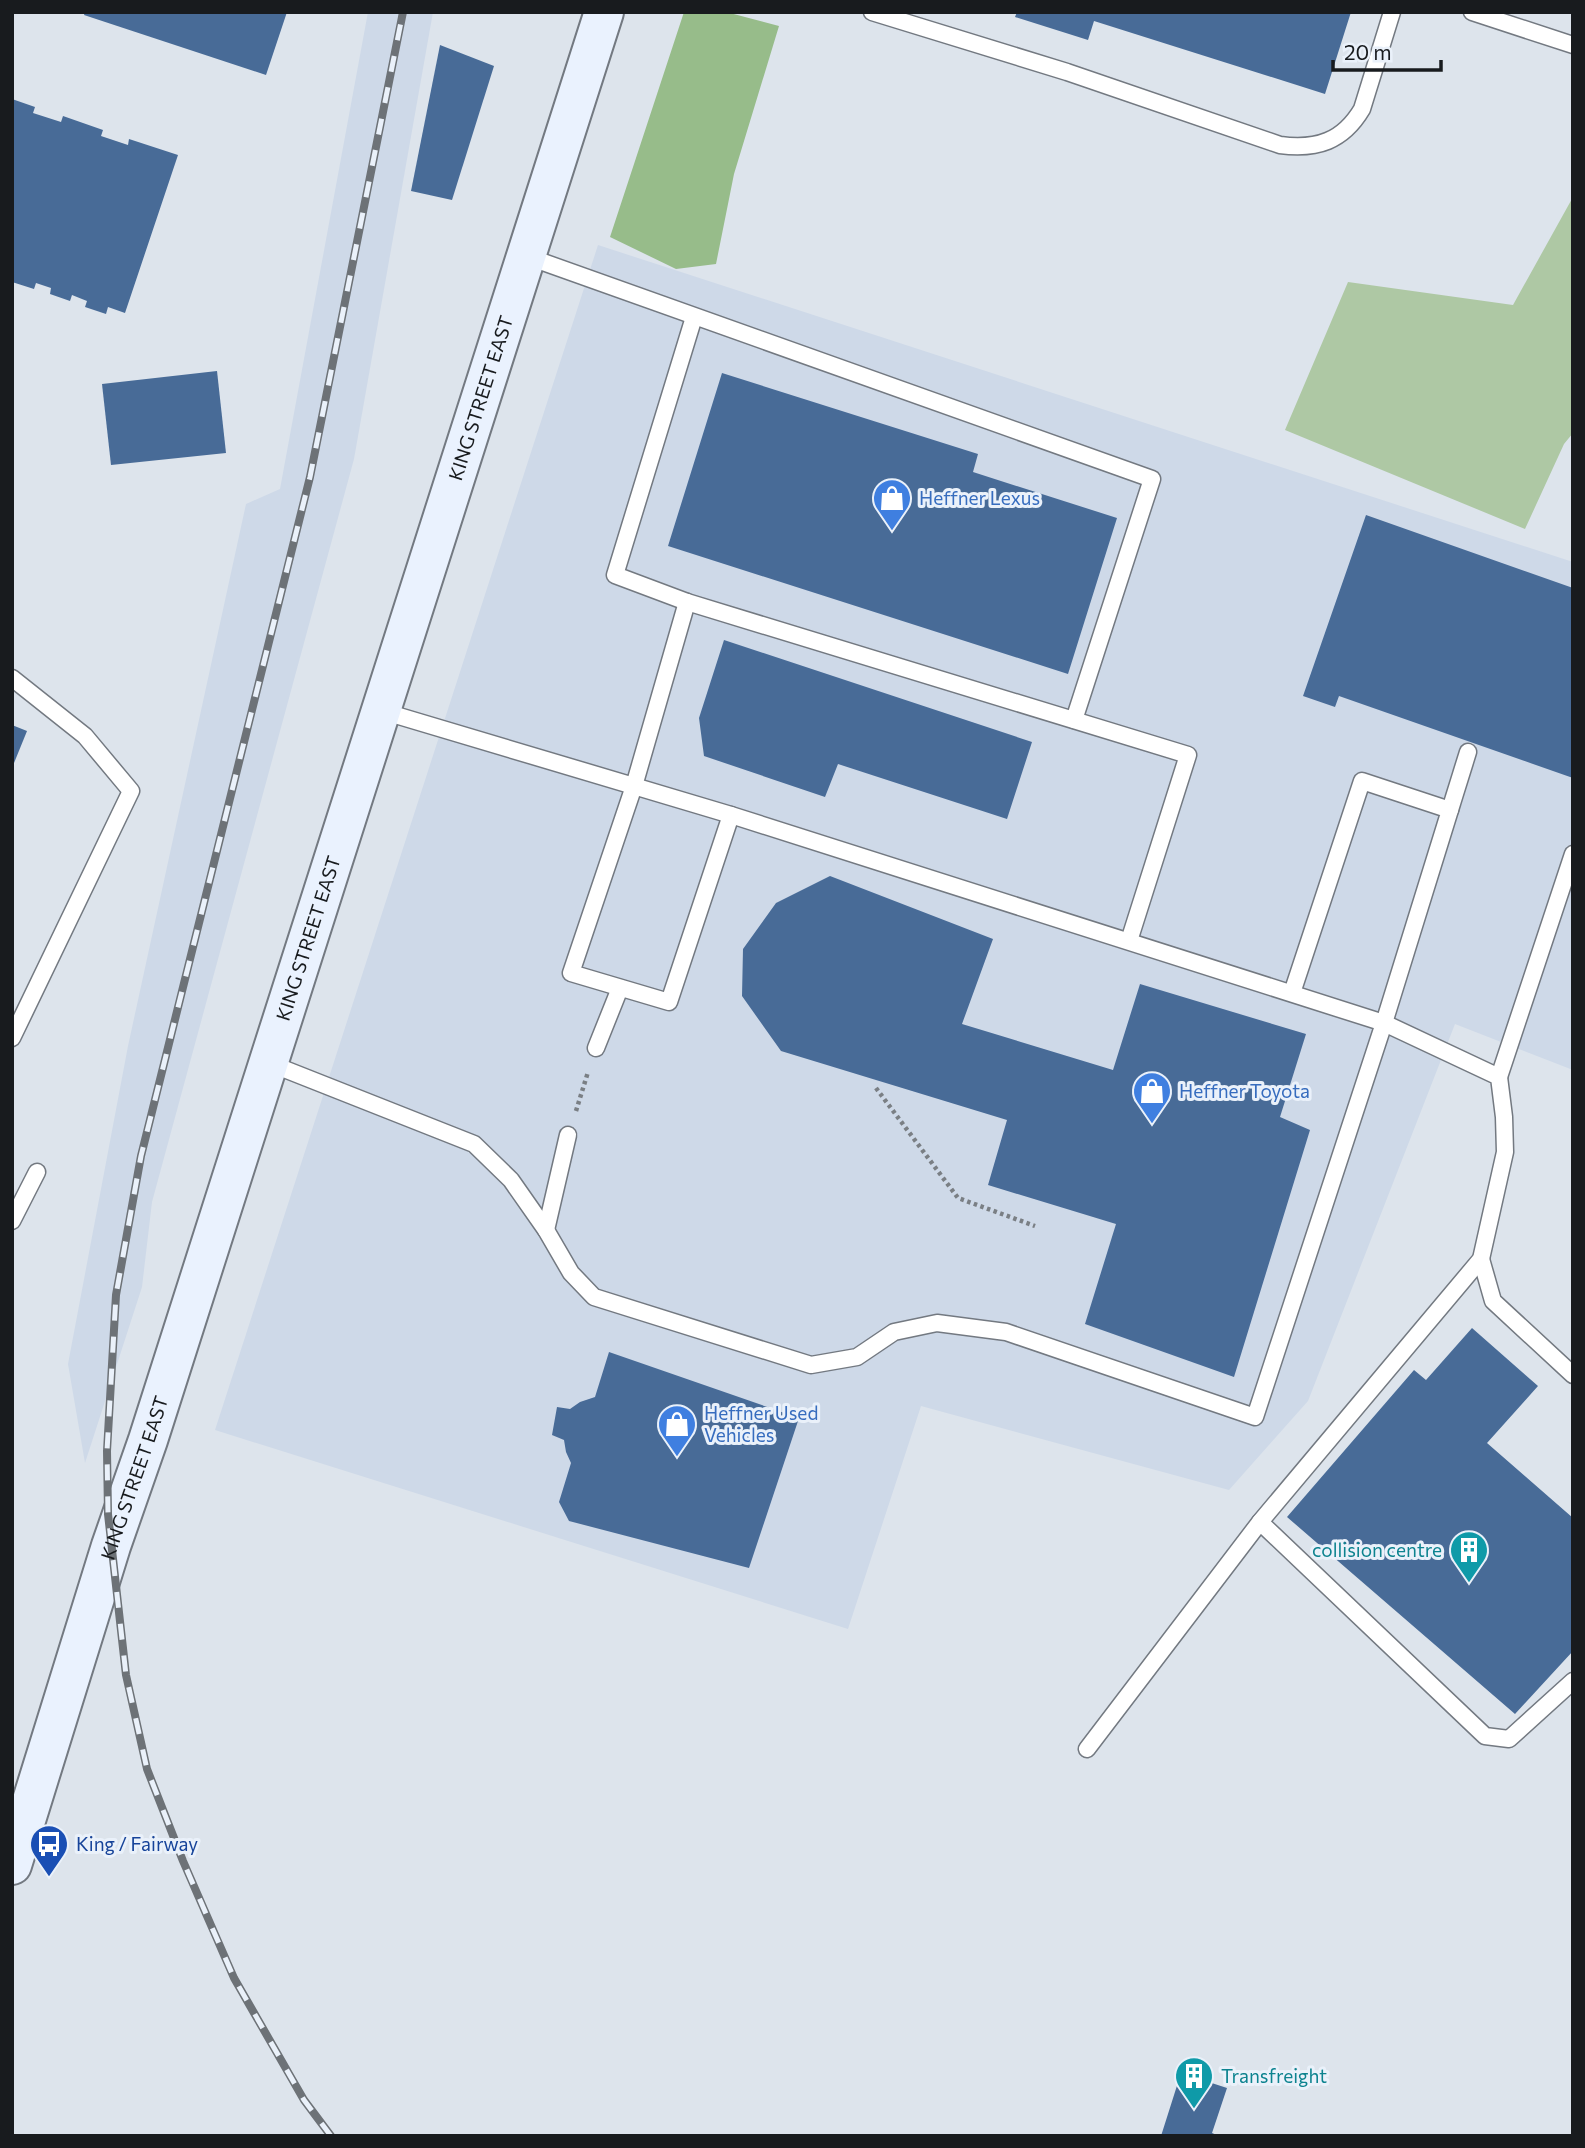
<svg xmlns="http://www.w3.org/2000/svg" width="1585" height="2148" font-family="Commissioner,sans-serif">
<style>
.built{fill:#ced9e8}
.green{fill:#aec8a4}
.forest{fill:#97bc8a}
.building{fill:#486b97}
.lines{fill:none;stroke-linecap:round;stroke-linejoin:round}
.service-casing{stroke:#737981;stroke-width:19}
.secondary-casing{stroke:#737981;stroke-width:42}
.path{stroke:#7a7f84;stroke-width:4.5;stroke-dasharray:3.5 3.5;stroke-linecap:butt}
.service{stroke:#fff;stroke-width:16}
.secondary{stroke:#eaf2fe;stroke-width:38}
.rail-casing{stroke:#6d7277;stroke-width:8}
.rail{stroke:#eaf1fa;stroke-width:5;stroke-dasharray:16;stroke-linecap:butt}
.labels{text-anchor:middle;stroke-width:6;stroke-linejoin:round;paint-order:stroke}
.street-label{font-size:19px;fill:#181b1e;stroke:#eaf1fa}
.shop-label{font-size:19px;fill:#366cbe;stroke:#eaf1fa;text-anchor:start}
.culture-label{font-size:19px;fill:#0d838f;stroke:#eaf1fa;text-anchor:end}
.transit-label{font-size:19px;fill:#164399;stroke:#eaf1fa;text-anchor:start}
</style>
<rect width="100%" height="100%" fill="#dde4ec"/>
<g class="built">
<path d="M368 12H433L354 459 152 1202 142 1287 85 1463 68 1364 128 1046 246 504 280 489Z"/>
<path d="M598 245 1573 562V1070L1455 1024 1308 1401 1229 1490 921 1406 848 1629 215 1430Z"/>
</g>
<path class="green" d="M1573 197V433L1564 444 1525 529 1285 430 1348 282 1513 305Z"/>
<path class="forest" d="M684 12H726L779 26 734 174 716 264 676 269 610 237Z"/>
<g class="building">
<path d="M85 12H287L266 75 84 15Z"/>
<path d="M1017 12H1351L1325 94 1094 21 1088 40 1015 17Z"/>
<path d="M440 45 494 66 452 200 411 191Z"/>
<path d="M12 99 35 107 33 113 61 122 63 116 103 130 101 136 128 145 129 139 178 155 125 313 108 307 106 314 85 307 87 301 72 295 70 301 50 294 51 288 36 283 34 289 12 282Z"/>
<path d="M217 371 226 453 111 465 102 384Z"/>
<path d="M722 373 978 454 973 472 1117 518 1068 674 668 546Z"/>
<path d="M1366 515 1573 588V778L1339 696 1335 707 1303 696Z"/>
<path d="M724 640 1032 742 1007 819 838 764 825 797 704 756 699 718Z"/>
<path d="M12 725 27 731 12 768Z"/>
<path d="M830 876 993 939 962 1024 1113 1070 1140 984 1306 1034 1280 1117 1310 1130 1234 1377 1085 1324 1116 1224 988 1185 1007 1120 781 1051 742 996 743 949 776 903Z"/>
<path d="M1472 1328 1538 1386 1487 1443 1573 1518V1651L1515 1714 1287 1517 1414 1370 1426 1380Z"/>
<path d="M609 1352 799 1418 749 1568 569 1521 559 1502 571 1463 566 1452 564 1440 552 1435 557 1407 570 1409 580 1402 595 1397Z"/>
<path d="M1181 2073 1227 2088 1212 2133 1219 2136H1161Z"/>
</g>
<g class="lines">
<defs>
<g id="service">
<path d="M872 12 1067 72 1280 145C1317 150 1343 141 1362 109L1392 12"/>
<path d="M1472 12 1573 45"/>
<path d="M526 256 1152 479 1074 720"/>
<path d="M694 317 615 575 687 602 1188 755 1129 941"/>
<path d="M687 602 634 786 571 973 669 1002 731 815"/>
<path d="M12 678 85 736 131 791 12 1038"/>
<path d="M382 711 731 815 1384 1023 1499 1077 1504 1117 1505 1152 1481 1259 1260 1522"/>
<path d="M1450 810 1468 752"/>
<path d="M596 1048 620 988"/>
<path d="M269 1063 474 1144 511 1180 546 1230 571 1273 594 1297 811 1365 857 1357 894 1332 937 1323 1006 1332 1255 1417 1384 1023 1450 810 1362 781 1292 993"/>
<path d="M1499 1077 1573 854"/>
<path d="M12 1221 37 1172"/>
<path d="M546 1230 568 1135"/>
<path d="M1481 1259 1493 1301 1573 1375"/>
<path d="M1087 1749 1260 1522 1485 1736 1509 1739 1573 1681"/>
</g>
<g id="secondary">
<path id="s1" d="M12 1865 111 1546 148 1440 604 12"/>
</g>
</defs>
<use href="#service" class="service-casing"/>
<use href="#secondary" class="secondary-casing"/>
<g class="path">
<path d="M876 1088 958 1198 1035 1226"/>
<path d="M576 1111 588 1072"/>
</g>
<use href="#service" class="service"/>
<use href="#secondary" class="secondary"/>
<defs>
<path id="rail" d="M331 2136 304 2100 234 1978 183 1861 147 1769 126 1675 108 1514 107 1451 116 1295 141 1156 310 477 403 12"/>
</defs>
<use href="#rail" class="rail-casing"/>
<use href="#rail" class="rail"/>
</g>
<defs>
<symbol id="shop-pin" viewBox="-11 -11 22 30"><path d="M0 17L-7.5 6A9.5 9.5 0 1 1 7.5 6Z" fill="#3f7fe0" stroke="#eaf1fa"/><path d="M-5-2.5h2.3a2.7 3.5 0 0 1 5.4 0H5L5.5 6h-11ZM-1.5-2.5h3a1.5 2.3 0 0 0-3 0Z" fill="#fff"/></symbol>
<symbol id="building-pin" viewBox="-11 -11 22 30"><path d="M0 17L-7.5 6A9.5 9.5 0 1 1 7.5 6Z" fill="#0f9aa8" stroke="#eaf1fa"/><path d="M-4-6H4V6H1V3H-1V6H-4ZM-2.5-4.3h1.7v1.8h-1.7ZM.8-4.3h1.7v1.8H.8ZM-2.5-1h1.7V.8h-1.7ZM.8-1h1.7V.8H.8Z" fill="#fff"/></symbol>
<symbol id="bus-pin" viewBox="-11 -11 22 30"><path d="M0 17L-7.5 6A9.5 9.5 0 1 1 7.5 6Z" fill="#1a4fb4" stroke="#eaf1fa"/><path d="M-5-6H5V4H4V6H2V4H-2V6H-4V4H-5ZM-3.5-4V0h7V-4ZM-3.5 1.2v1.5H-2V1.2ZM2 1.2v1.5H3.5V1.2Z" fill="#fff"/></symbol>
</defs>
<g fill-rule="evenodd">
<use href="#shop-pin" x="870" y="476" width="44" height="60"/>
<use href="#shop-pin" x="1130" y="1069" width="44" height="60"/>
<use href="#shop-pin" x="655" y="1402" width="44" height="60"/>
<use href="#building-pin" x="1447" y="1528" width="44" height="60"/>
<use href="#bus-pin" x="27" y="1822" width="44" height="60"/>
<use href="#building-pin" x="1172" y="2054" width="44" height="60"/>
</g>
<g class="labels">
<g class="street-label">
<text dy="7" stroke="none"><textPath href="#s1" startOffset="1540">KING STREET EAST</textPath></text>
<text dy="7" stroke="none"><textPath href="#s1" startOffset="973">KING STREET EAST</textPath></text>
<text dy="7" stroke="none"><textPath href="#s1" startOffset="406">KING STREET EAST</textPath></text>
</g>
<g class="shop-label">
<text x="919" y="505">Heffner Lexus</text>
<text x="1179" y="1098">Heffner Toyota</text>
<text x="704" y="1420">Heffner Used<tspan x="704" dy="22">Vehicles</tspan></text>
</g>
<g class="culture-label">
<text x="1442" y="1557">collision centre</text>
<text x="1221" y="2083" text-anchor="start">Transfreight</text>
</g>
<g class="transit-label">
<text x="76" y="1851">King / Fairway</text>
</g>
</g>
<rect width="1585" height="2148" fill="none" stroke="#181b1e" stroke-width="28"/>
<path d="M1333 60v10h108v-10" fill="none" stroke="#181b1e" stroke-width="3.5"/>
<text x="1344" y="60" font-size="21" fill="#181b1e" stroke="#eaf1fa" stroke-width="5" paint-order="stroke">20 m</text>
</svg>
